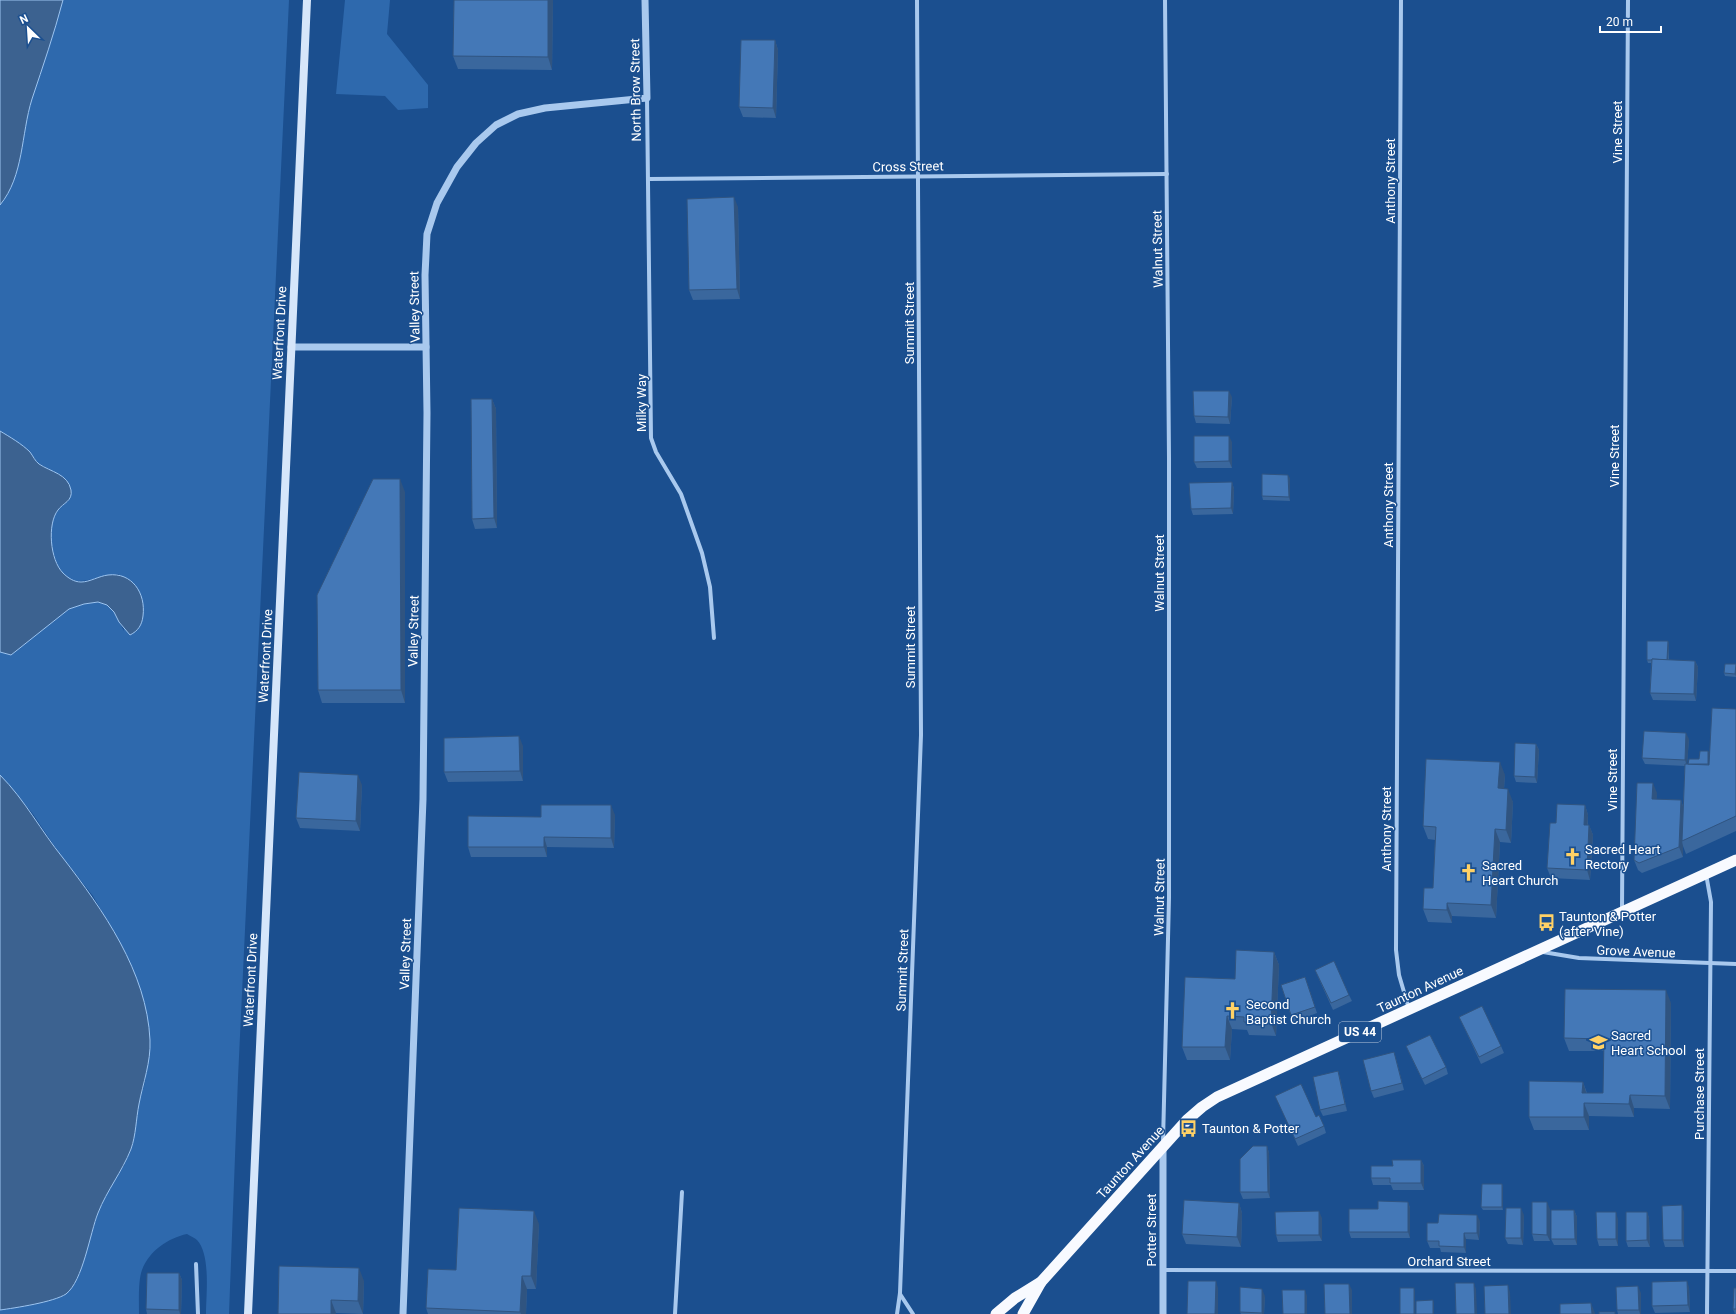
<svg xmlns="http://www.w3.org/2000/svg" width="1736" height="1314" font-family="Roboto,sans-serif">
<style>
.green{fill:#2e69ad}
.water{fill:#3c6290;stroke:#9cc4f0}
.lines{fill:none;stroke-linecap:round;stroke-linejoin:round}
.minor{stroke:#a9c9ee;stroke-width:4}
.tertiary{stroke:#a9c9ee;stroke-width:7}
.secondary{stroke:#d6e6fa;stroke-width:8}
.trunk{stroke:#f8faff;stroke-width:11}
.wall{fill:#3a679d}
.shaded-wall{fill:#305480}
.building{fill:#4478b7;stroke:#305480}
.labels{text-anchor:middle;stroke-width:3;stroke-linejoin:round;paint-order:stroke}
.shield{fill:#1b4f8f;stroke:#bbcadd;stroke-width:1}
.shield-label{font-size:12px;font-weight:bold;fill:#fff}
.street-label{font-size:13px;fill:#fff;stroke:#1b4f8f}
.poi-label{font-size:13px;fill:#fff;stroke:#1b4f8f;text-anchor:start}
</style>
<rect width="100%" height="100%" fill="#1b4f8f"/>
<g class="green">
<path d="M40 0H289L238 1078 229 1314H206C206 1295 211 1255 197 1240 195 1238 190 1236 187 1234 168 1238 149 1251 142 1270 138 1280 139 1302 139 1314H0V1310L37 1302 72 1287 79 1275 98 1213 112 1182 124 1166 132 1147 139 1103 145 1082 150 1041 144 1002 136 977 108 922 93 896 59 853 33 814 0 775V652L11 655 69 609 84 604 98 602 107 605 114 612 124 631 119 574C104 575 84 584 71 580 55 573 48 537 52 522 55 512 62 506 69 500L61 476 38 463 30 453 0 431V102Z"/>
<path d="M345 0H390L387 34 428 85V108L398 110 385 96 336 94Z"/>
</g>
<g class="water">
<path d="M0 0H63C54 34 43 66 32 99 21 134 24 176 0 205Z"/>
<path d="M0 431C10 437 22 444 30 452 33 456 35 461 39 464 51 472 68 474 71 490 73 501 63 503 58 510 47 524 50 560 63 573 68 578 74 582 81 582 90 582 99 576 108 575 132 572 146 593 143 616 142 625 138 631 130 635L119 622 114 612 107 605 98 602 84 604 69 609 11 655 0 652Z"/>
<path d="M0 775C25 800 41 831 63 858 103 910 147 972 150 1040 151 1062 143 1083 139 1104 136 1119 136 1135 131 1149 122 1172 107 1190 98 1213 90 1233 83 1281 66 1294 54 1302 15 1308 0 1310Z"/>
</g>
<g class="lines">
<g class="minor">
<path d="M1401 0 1396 950 1399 975 1409 1009"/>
<path d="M647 98 651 438 656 452 681 494 702 553 710 587 714 638"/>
<path d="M649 179 1167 174"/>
<path d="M1706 874 1711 902 1707 1314"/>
<path d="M1622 910 1628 0"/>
<path d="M1543 952 1579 958 1736 964"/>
<path d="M1163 1142 1169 898V458L1165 0"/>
<path d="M196 1264 198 1314"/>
<path d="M1163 1270 1736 1271"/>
<path d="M900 1294 913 1314"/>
<path d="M675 1314 682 1192"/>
<path d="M897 1314 900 1293 921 735 917 0"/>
</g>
<g class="tertiary">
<path d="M291 347H426"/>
<path d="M403 1314 423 799 427 413 425 275 427 234 437 203 457 167 476 143 496 125 518 114 545 108 647 98 645 0"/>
<path d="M1163 1314V1147"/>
</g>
<path class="secondary" d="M248 1314 307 0"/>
<g class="trunk">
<path d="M996 1314 1015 1298 1041 1282 1187 1120 1202 1107 1217 1097 1736 860"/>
<path d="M1023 1314 1041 1282"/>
</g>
</g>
<g class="wall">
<path d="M454 0H553L552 70 458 69 453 56Z"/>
<path d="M775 40 778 50 776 118 743 117 739 107Z"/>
<path d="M738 207 740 299 693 300 689 290Z"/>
<path d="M1232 397 1230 424 1196 423 1194 416Z"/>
<path d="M492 399 496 409 497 528 475 529 472 519Z"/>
<path d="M1232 442V468H1197L1194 462Z"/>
<path d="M1290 478V501L1263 500 1262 496Z"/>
<path d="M1232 482 1234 489 1233 514 1193 515 1191 509Z"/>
<path d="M405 492V703H322L318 690Z"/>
<path d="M1668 641 1669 645V660L1695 661 1698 667 1696 701 1653 700 1650 693 1651 663H1648L1647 660Z"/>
<path d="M1736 664V677L1725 676 1724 673Z"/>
<path d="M1736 709V831L1686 854 1683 846V857L1642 873 1638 870 1634 860 1657 793 1656 800H1681L1683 806 1685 766 1645 764 1642 758 1689 739 1687 764 1699 759 1708 751 1710 755Z"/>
<path d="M1536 744 1539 750 1537 783 1516 782 1514 776Z"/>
<path d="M523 746V781L448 782 444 772Z"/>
<path d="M1505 775 1504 789 1513 802 1511 843 1500 842 1496 918 1452 916V923L1428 922 1423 909 1433 888 1435 840 1428 839 1423 826Z"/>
<path d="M362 785 360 831 300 828 296 818Z"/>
<path d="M1585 805 1588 815V825H1589L1593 835 1590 880 1551 878 1547 868 1556 823Z"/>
<path d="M615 815 614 848 547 847V857H471L468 847 541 817Z"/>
<path d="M1274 952 1279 965 1276 1036 1249 1035 1247 1030 1232 1029 1230 1060H1187L1182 1047Z"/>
<path d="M1315 970 1349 995 1352 1001 1333 1010 1318 977Z"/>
<path d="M1305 977 1317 1013 1293 1022 1281 985Z"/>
<path d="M1671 1003 1670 1109 1634 1108V1117L1589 1116V1130H1534L1529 1117 1583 1082 1587 1093H1603L1604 1051H1569L1564 1038Z"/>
<path d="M1459 1017 1501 1046 1504 1053 1481 1064 1462 1023Z"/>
<path d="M1406 1046 1446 1067 1448 1074 1425 1085 1409 1053Z"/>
<path d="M1396 1059 1404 1090 1374 1098 1371 1091Z"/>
<path d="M1338 1071 1340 1078 1347 1111 1323 1116 1320 1110Z"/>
<path d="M1275 1096 1316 1117 1324 1126 1326 1133 1298 1146 1278 1102Z"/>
<path d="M1267 1146 1269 1153 1270 1198 1243 1199 1240 1192Z"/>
<path d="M1421 1160 1424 1166V1190H1393L1391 1185H1373L1371 1178 1393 1166Z"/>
<path d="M1502 1184 1503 1188V1210H1483L1481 1207Z"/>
<path d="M1408 1202 1410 1208V1238H1351L1349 1232 1378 1209Z"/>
<path d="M1239 1203 1242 1213 1241 1247 1186 1244 1182 1234Z"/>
<path d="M1550 1209V1241H1534L1532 1234Z"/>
<path d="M1574 1210 1577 1217V1245H1554L1551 1239Z"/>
<path d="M1647 1212 1649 1218 1650 1247H1628L1626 1241Z"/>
<path d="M1684 1212V1247H1665L1663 1240Z"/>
<path d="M1524 1215 1523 1245 1508 1244 1505 1238Z"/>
<path d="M1322 1218V1241L1278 1242 1276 1235Z"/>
<path d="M1618 1219V1246H1599L1597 1239Z"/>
<path d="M1480 1221 1479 1240 1466 1239V1253L1441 1252 1440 1248H1430L1427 1241 1438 1223Z"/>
<path d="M539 1224 536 1289H527L526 1314H428L426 1308 456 1270Z"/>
<path d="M179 1273 182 1280 181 1314H147L146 1309Z"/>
<path d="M364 1281 363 1314 336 1313V1314H278Z"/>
<path d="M1689 1287 1690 1312 1655 1313 1652 1306Z"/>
<path d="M1736 1288V1314H1735L1733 1309Z"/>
<path d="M1641 1293V1314H1618L1617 1310Z"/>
<path d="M1265 1296 1264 1314H1241L1240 1312Z"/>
</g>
<g class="shaded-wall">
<path d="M548 0H553L552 70 548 57Z"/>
<path d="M775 40 778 50 776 118 773 108Z"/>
<path d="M734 197 738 207 740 299 737 289Z"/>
<path d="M1229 391 1232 397 1230 424 1228 417Z"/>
<path d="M492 399 496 409 497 528 494 518Z"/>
<path d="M1229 436 1232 442V468L1229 461Z"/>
<path d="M1288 475 1290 478V501L1289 497Z"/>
<path d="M400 479 405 492V703L401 690Z"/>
<path d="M1232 482 1234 489 1233 514 1231 508Z"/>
<path d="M1668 641 1669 645 1668 663 1667 660Z"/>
<path d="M1695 661 1698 667 1696 701 1694 694Z"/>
<path d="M1736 664V677L1735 674Z"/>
<path d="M1686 733 1689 739 1687 766 1685 760Z"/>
<path d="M519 736 523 746V781L520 771Z"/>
<path d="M1536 744 1539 750 1537 783 1535 777Z"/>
<path d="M1708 751 1710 755 1709 775 1708 772Z"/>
<path d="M1500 762 1505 775 1503 801 1498 788Z"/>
<path d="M358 775 362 785 360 831 356 821Z"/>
<path d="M1653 783 1657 793 1656 809 1652 799Z"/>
<path d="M1508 789 1513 802 1511 843 1506 830Z"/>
<path d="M1681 800 1684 810 1682 841 1683 846V857L1679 847Z"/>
<path d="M611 805 615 815 614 848 611 838Z"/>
<path d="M1585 805 1588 815 1587 834 1584 825Z"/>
<path d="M1589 825 1593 835 1590 880 1587 870Z"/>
<path d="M1495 829 1500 842 1496 918 1491 905Z"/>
<path d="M544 837 547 847V857L544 847Z"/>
<path d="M1447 903 1452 916V923L1447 910Z"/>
<path d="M1274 952 1279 965 1276 1036 1271 1023Z"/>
<path d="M1666 990 1671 1003 1670 1109 1665 1096Z"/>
<path d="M1227 1016 1232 1029 1230 1060 1225 1047Z"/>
<path d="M1338 1071 1340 1078 1347 1111 1345 1104Z"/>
<path d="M1583 1082 1587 1095 1582 1093Z"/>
<path d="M1630 1095 1634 1108V1117L1629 1104Z"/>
<path d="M1584 1103 1589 1116V1130L1584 1117Z"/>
<path d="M1267 1146 1269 1153 1270 1198 1268 1192Z"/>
<path d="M1421 1160 1424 1166V1190L1421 1183Z"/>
<path d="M1502 1184 1503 1188V1210L1502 1207Z"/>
<path d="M1408 1202 1410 1208V1238L1408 1232Z"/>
<path d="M1547 1202 1550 1209V1241L1547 1235Z"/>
<path d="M1239 1203 1242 1213 1241 1247 1237 1237Z"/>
<path d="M1682 1205 1684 1212V1247L1682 1240Z"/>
<path d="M1521 1208 1524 1215 1523 1245 1521 1238Z"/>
<path d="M1574 1210 1577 1217V1245L1575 1239Z"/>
<path d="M534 1211 539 1224 536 1289 531 1276Z"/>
<path d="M1319 1211 1322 1218V1241L1319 1235Z"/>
<path d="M1616 1212 1618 1219V1246L1616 1239Z"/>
<path d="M1647 1212 1649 1218 1650 1247 1647 1240Z"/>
<path d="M1477 1215 1480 1221 1479 1240 1477 1233Z"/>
<path d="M1464 1233 1466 1239V1253L1464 1247Z"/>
<path d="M359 1268 364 1281 363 1314 358 1301Z"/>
<path d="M179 1273 182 1280 181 1314H180L179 1310Z"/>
<path d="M522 1276 527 1289 526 1314H521L520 1312Z"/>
<path d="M1216 1281 1218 1288V1314H1215Z"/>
<path d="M1687 1281 1689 1287 1690 1312 1688 1305Z"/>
<path d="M1474 1283 1476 1289 1477 1314H1475Z"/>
<path d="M1349 1284 1352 1290V1314H1350Z"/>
<path d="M1508 1285 1510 1292 1511 1314H1509Z"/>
<path d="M1638 1286 1641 1293V1314H1640L1639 1310Z"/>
<path d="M1414 1288 1415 1291V1314H1414Z"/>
<path d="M1262 1289 1265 1296 1264 1314H1262Z"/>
<path d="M1305 1290 1307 1296V1314H1305Z"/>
<path d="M331 1300 336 1313V1314H331Z"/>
<path d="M1433 1300 1434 1303V1314H1433Z"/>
<path d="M1591 1303 1595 1313V1314H1592Z"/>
</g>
<g class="building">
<path d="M454 0H548V57L453 56Z"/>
<path d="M741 40H775L773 108 739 107Z"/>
<path d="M734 197 737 289 689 290 687 199Z"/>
<path d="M1193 391H1229L1228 417 1194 416Z"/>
<path d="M471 399H492L494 518 472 519Z"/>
<path d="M1194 436H1229V461L1194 462Z"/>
<path d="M1262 474 1288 475 1289 497 1262 496Z"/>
<path d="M373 479H400L401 690H318L317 595Z"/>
<path d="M1232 482 1231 508 1191 509 1189 483Z"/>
<path d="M1647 641H1668L1667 660 1652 659V660H1647Z"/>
<path d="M1652 659 1695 661 1694 694 1650 693Z"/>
<path d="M1725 664H1736L1735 674 1724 673Z"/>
<path d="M1712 708 1736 709V816L1682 841 1685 764 1709 765Z"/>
<path d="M1644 731 1686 733 1685 760 1642 758Z"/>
<path d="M519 736 520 771 444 772V738Z"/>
<path d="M1515 743 1536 744 1535 777 1514 776Z"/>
<path d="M1700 751H1708V764H1688L1689 759H1699Z"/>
<path d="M1426 759 1500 762 1498 788 1508 789 1506 830 1495 829 1491 905 1447 903V910L1423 909 1424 888H1433L1436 827 1423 826Z"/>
<path d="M299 772 358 775 356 821 296 818Z"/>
<path d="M1637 783H1653L1652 799 1681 800 1679 847 1639 863 1634 860Z"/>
<path d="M1557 804 1585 805 1584 825H1589L1587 870 1547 868 1550 823H1556Z"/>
<path d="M541 805H611V838L544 837V847H468V816L541 817Z"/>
<path d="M1236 950 1274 952 1271 1023 1244 1022V1017L1227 1016 1225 1047H1182L1185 977 1235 979Z"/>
<path d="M1334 961 1349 995 1331 1003 1315 970Z"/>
<path d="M1305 977 1315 1007 1291 1015 1281 985Z"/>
<path d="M1565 989 1666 990 1665 1096 1630 1095 1629 1104 1584 1103V1117H1529V1081L1583 1082 1582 1093H1603L1604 1039 1564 1038Z"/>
<path d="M1482 1006 1501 1046 1479 1057 1459 1017Z"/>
<path d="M1430 1035 1446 1067 1422 1079 1406 1046Z"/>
<path d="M1394 1052 1402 1083 1371 1091 1363 1060Z"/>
<path d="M1338 1071 1345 1104 1320 1110 1313 1077Z"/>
<path d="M1301 1084 1316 1117 1319 1115 1324 1126 1295 1139 1275 1096Z"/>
<path d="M1253 1146H1267L1268 1192H1240V1159Z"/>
<path d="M1392 1160H1421V1183H1390V1178H1371V1166H1393Z"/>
<path d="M1482 1184H1502V1207H1481Z"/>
<path d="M1184 1200 1239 1203 1237 1237 1182 1234Z"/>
<path d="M1378 1201 1408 1202V1232H1349V1209H1378Z"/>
<path d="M1532 1202H1547V1235L1532 1234Z"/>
<path d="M1682 1205V1240H1663L1662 1206Z"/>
<path d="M459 1208 534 1211 531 1276H522L520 1312 426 1308 428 1269 456 1270Z"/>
<path d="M1506 1208H1521V1238H1505Z"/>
<path d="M1551 1210H1574L1575 1239H1551Z"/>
<path d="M1319 1211V1235H1276L1275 1212Z"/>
<path d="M1596 1212H1616V1239H1597Z"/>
<path d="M1626 1212H1647V1240L1626 1241Z"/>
<path d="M1439 1214 1477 1215V1233H1464V1247L1439 1246V1241H1427V1223H1438Z"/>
<path d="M279 1266 359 1268 358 1301 331 1300V1314H278Z"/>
<path d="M147 1273H179V1310L146 1309Z"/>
<path d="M1188 1281H1216L1215 1314H1187Z"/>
<path d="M1687 1281 1688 1305 1652 1306V1282Z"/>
<path d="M1455 1283H1474L1475 1314H1456Z"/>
<path d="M1324 1284H1349L1350 1314H1325Z"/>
<path d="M1508 1285 1509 1314H1485L1484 1286Z"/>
<path d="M1638 1286 1639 1310H1617L1616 1287Z"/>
<path d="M1240 1287 1262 1289V1313L1240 1312Z"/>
<rect x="1400" y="1288" width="14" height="26"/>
<path d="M1734 1288H1736V1309H1733Z"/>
<path d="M1282 1290H1305V1314H1283Z"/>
<path d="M1433 1300V1314H1416V1301Z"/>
<path d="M1591 1303 1592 1314H1560V1304Z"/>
<rect x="1599" y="1312" width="16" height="2"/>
</g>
<defs>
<symbol id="church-bare" viewBox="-9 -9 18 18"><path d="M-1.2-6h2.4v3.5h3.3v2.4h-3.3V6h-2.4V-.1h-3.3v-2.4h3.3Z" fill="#ffd166" stroke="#1b4f8f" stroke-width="2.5" paint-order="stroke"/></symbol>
<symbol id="bus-bare" viewBox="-9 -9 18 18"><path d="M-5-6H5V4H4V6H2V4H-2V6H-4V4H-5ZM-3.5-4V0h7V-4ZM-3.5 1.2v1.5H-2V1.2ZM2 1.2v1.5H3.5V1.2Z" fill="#ffd166" stroke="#1b4f8f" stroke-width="2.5" paint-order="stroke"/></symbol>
<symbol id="school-bare" viewBox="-9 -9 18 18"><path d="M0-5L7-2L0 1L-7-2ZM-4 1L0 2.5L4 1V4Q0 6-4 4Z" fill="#ffd166" stroke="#1b4f8f" stroke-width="2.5" paint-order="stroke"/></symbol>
</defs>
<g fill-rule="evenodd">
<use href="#church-bare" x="1560" y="844" width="25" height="25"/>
<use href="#church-bare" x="1456" y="860" width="25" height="25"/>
<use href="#bus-bare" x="1534" y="910" width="25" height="25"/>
<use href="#church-bare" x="1220" y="998" width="25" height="25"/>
<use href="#school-bare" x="1586" y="1030" width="25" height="25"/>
<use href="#bus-bare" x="1176" y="1116" width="25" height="25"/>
</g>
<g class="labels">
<rect class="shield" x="1339" y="1022" width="42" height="20" rx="3"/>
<g class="shield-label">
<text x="1360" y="1036">US 44</text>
</g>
<g class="street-label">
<text transform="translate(635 90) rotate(-91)" y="5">North Brow Street</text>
<text transform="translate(1617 132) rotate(-90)" y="5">Vine Street</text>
<text transform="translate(908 166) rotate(-1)" y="5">Cross Street</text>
<text transform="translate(1390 181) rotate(-90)" y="5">Anthony Street</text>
<text transform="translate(1157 249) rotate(-91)" y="5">Walnut Street</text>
<text transform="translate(414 307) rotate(-91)" y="5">Valley Street</text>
<text transform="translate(909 323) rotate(-90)" y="5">Summit Street</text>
<text transform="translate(279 333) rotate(-87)" y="5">Waterfront Drive</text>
<text transform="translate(641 403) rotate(-90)" y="5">Milky Way</text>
<text transform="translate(1614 456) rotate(-90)" y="5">Vine Street</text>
<text transform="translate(1388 505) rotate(-90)" y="5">Anthony Street</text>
<text transform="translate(1159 573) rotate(-90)" y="5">Walnut Street</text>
<text transform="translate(413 631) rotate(-89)" y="5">Valley Street</text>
<text transform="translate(910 647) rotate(-90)" y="5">Summit Street</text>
<text transform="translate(265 656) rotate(-87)" y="5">Waterfront Drive</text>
<text transform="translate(1612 780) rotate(-90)" y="5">Vine Street</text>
<text transform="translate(1386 829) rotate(-90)" y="5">Anthony Street</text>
<text transform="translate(1159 897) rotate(-89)" y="5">Walnut Street</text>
<text transform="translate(1636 951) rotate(2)" y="5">Grove Avenue</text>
<text transform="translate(405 954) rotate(-88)" y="5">Valley Street</text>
<text transform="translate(902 970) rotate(-88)" y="5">Summit Street</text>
<text transform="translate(250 980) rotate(-87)" y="5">Waterfront Drive</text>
<text transform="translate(1420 989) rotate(-25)" y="5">Taunton Avenue</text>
<text transform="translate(1699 1094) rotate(-90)" y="5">Purchase Street</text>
<text transform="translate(1130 1162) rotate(-48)" y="5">Taunton Avenue</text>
<text transform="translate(1151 1230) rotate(-90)" y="5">Potter Street</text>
<text x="1449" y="1266">Orchard Street</text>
</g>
<g class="poi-label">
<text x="1585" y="854">Sacred Heart<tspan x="1585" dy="15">Rectory</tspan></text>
<text x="1482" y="870">Sacred<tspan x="1482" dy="15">Heart Church</tspan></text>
<text x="1559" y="921">Taunton &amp; Potter<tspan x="1559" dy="15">(after Vine)</tspan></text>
<text x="1246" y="1009">Second<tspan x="1246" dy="15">Baptist Church</tspan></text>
<text x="1611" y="1040">Sacred<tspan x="1611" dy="15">Heart School</tspan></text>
<text x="1202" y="1133">Taunton &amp; Potter</text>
</g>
</g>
<g transform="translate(28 28) rotate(335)" stroke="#1b4f8f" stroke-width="3" paint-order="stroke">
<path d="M0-3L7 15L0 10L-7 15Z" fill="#ffffff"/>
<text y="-6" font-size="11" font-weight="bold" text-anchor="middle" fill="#ffffff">N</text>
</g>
<path d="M1600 26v6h61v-6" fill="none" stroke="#ffffff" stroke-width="2"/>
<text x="1606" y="26" font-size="12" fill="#ffffff" stroke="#1b4f8f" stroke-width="3" paint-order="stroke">20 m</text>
</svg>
